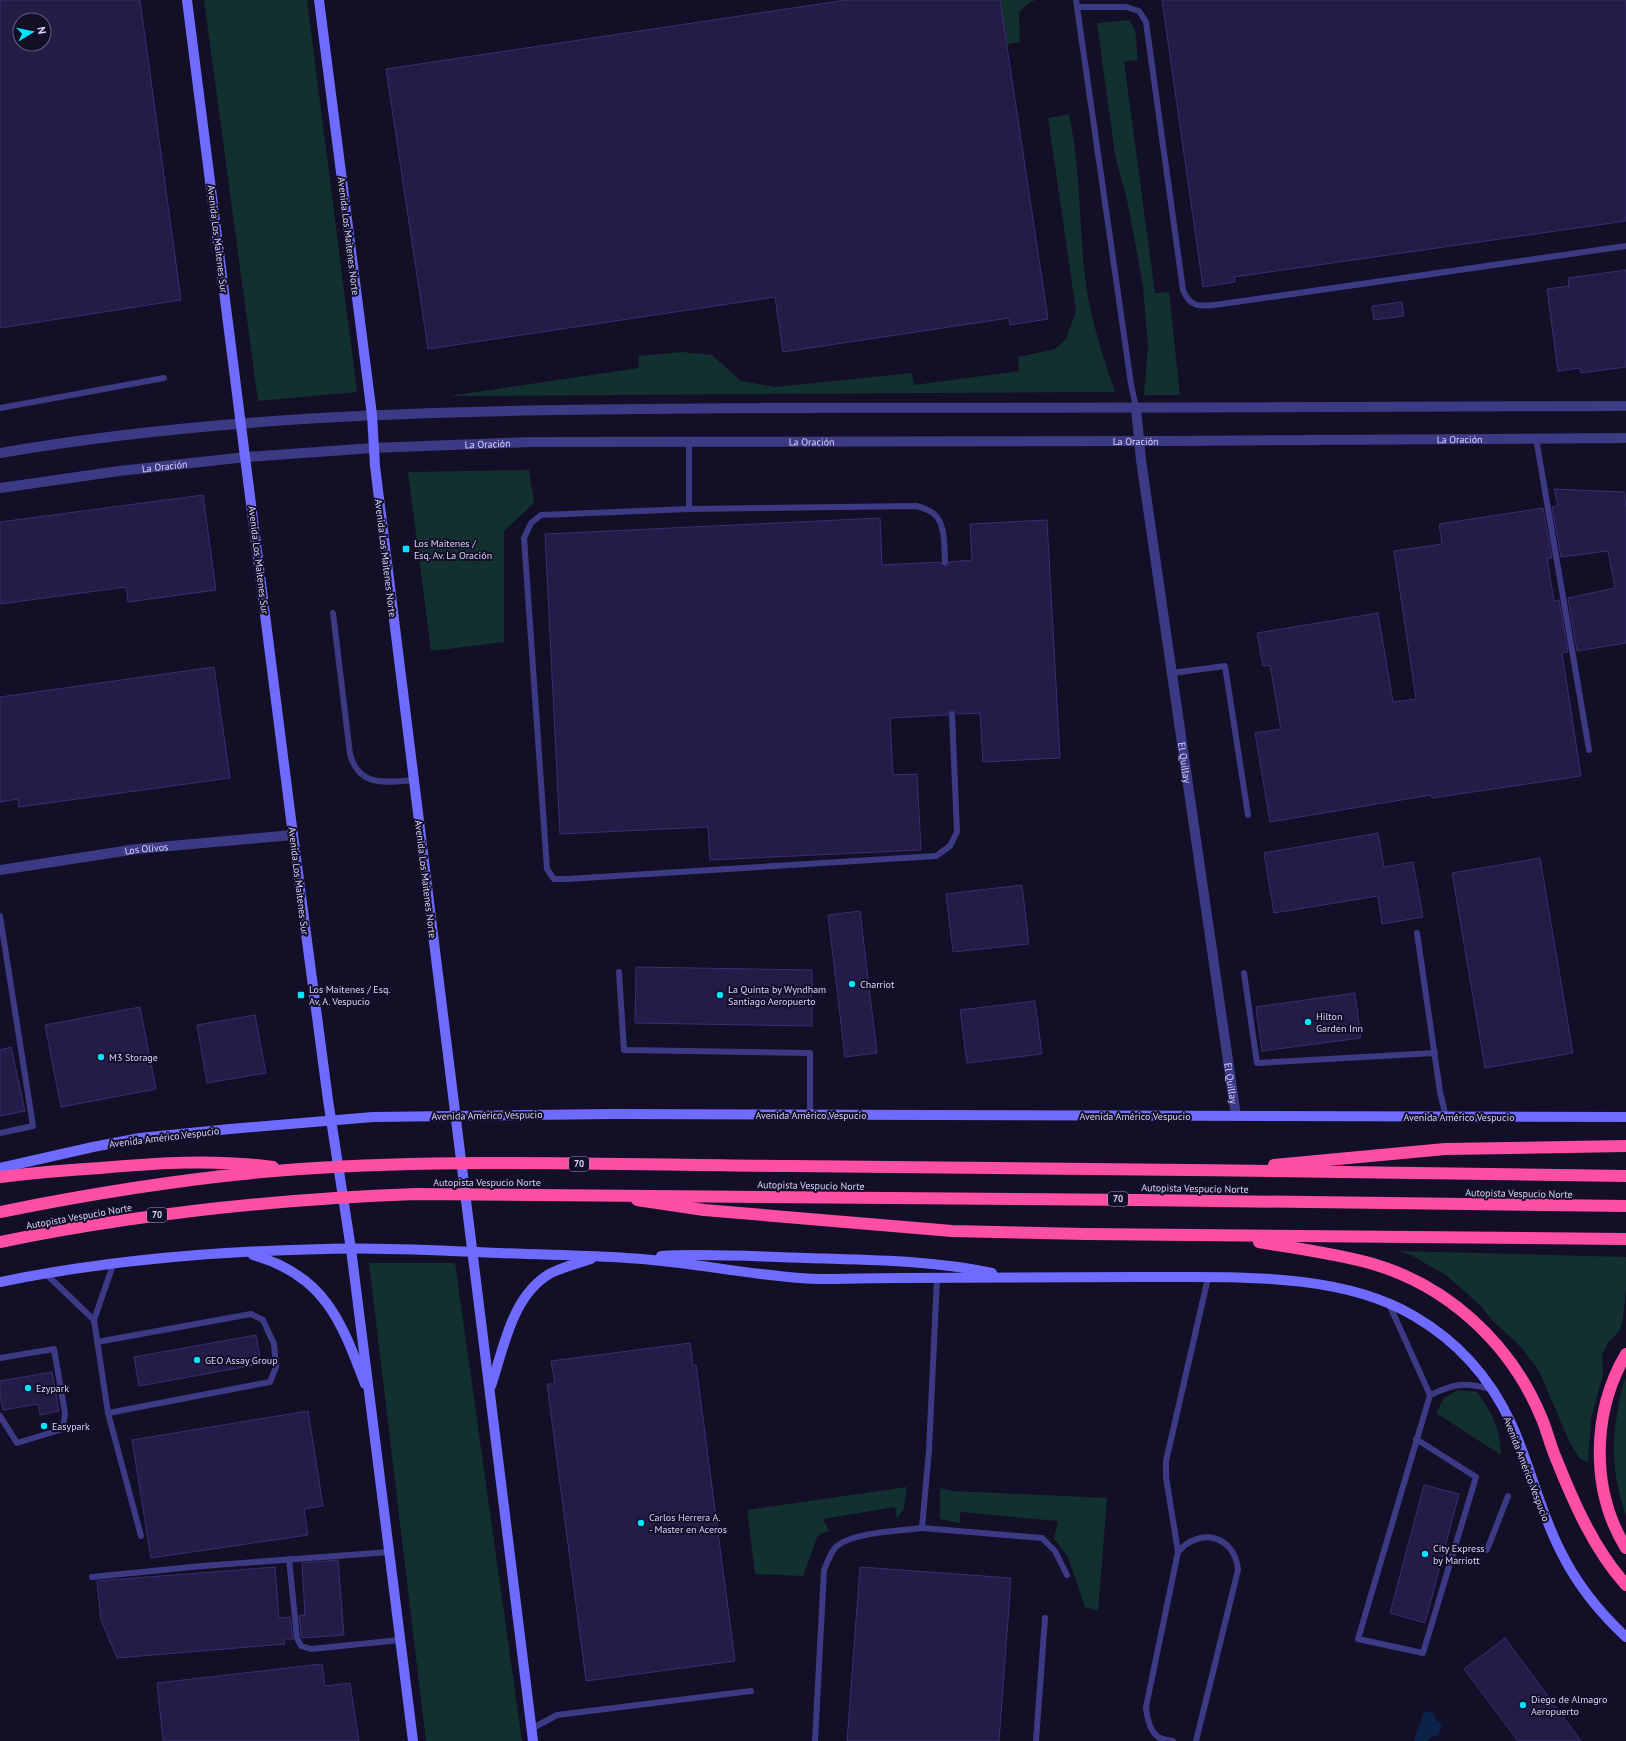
<svg xmlns="http://www.w3.org/2000/svg" width="1626" height="1741" font-family="'PT Sans',sans-serif">
<style>
.green{fill:#12302f}
.water{fill:#0c2248}
.building{fill:#241b47;stroke:#3b2d73;fill-rule:evenodd}
.lines{fill:none;stroke-linecap:round;stroke-linejoin:round}
.lane{stroke:#3d3a85;stroke-width:6}
.street{stroke:#3d3a85;stroke-width:10}
.secondary{stroke:#6f6bff;stroke-width:10}
.highway{stroke:#ff4fa3;stroke-width:12}
.poi-dot{fill:#00e5ff;stroke:#130f26;stroke-width:1.5}
.labels{text-anchor:middle;stroke-width:4;stroke-linejoin:round;paint-order:stroke}
.shield{fill:#130f26;stroke:#9e99be;stroke-width:1}
.shield-label{font-size:9px;font-weight:bold;fill:#d9d4ff}
.street-label{font-size:10px;fill:#d9d4ff;stroke:#130f26}
.poi-label{font-size:10px;fill:#d9d4ff;stroke:#130f26;text-anchor:start}
</style>
<rect width="100%" height="100%" fill="#130f26"/>
<g class="green">
<path d="M204 0H307L357 392 258 401Z"/>
<path d="M1000 0H1036L1030 2 1019 12 1020 42 1007 44Z"/>
<path d="M1129 20 1135 29 1138 60 1124 61 1155 293 1169 292 1180 395H1144L1148 346 1143 286 1128 204 1115 155 1097 23Z"/>
<path d="M1069 114C1080 165 1079 217 1084 268 1088 311 1101 351 1115 392L449 396 639 368 638 356 682 352 712 355 741 381 775 387 912 373 914 385 1019 371 1018 357 1055 349 1066 339 1076 311 1048 118Z"/>
<path d="M529 470 534 503 504 531V642L431 651 408 472Z"/>
<path d="M1399 1251 1626 1257V1288L1623 1318 1620 1330 1608 1343 1602 1355 1603 1374 1591 1419 1588 1462 1580 1459 1570 1443 1539 1371 1521 1347 1491 1319 1480 1305 1447 1276 1411 1255Z"/>
<path d="M369 1263H455L522 1741H426Z"/>
<path d="M1626 1378V1516C1613 1476 1611 1449 1618 1408 1620 1398 1621 1387 1626 1378Z"/>
<path d="M1458 1390 1477 1392C1494 1416 1499 1426 1501 1455L1436 1413 1444 1398Z"/>
<path d="M907 1487 904 1508 897 1519 895 1507 823 1519 829 1531 818 1535 803 1576 755 1574 747 1510Z"/>
<path d="M940 1488 953 1491 1107 1498 1098 1611 1085 1607 1068 1557 1054 1539 1058 1521 960 1512V1523L940 1519Z"/>
</g>
<path class="water" d="M1424 1711 1434 1713 1437 1722 1442 1724 1439 1735 1432 1737 1427 1741H1414Z"/>
<g class="building">
<path d="M0 0H140L181 300 0 328ZM20 20H44V44H20Z"/>
<path d="M846 0H1000L1048 319 1010 325 1009 318 783 352 775 297 428 349 386 69Z"/>
<path d="M1162 0H1626V221L1234 277 1235 282 1203 287Z"/>
<path d="M1626 270V367L1581 373 1580 368 1558 371 1547 289 1569 286 1568 278Z"/>
<path d="M1402 302 1404 316 1374 320 1372 306Z"/>
<path d="M1554 489 1624 492 1626 508V643L1577 651 1568 598 1615 588 1608 551 1561 557 1552 507 1558 506Z"/>
<path d="M203 495 216 590 128 602 126 587 0 604V522Z"/>
<path d="M1543 508 1552 558H1547L1554 601 1559 600 1568 652 1562 653 1581 776 1432 798 1431 795 1270 822 1255 733 1281 729 1270 665 1263 666 1257 633 1378 613 1393 702 1416 699 1394 551 1442 544 1439 524Z"/>
<path d="M880 518 882 565 940 562 945 566H948L949 562 972 560 970 524 1047 520 1060 758 983 762 980 713 957 714 954 710H951L948 712V715L890 718 893 775 917 774 921 850 710 860 708 827 560 834 545 534Z"/>
<path d="M214 667 230 778 19 807 18 799 0 802V697Z"/>
<path d="M1378 833 1384 867 1413 862 1423 917 1382 924 1378 896 1274 913 1264 853Z"/>
<path d="M1540 858 1573 1053 1485 1068 1452 873Z"/>
<path d="M1022 885 1029 944 953 952 946 894Z"/>
<path d="M860 911 877 1053 845 1057 828 915Z"/>
<path d="M636 967 812 970V1026L635 1023Z"/>
<path d="M1355 993 1361 1038 1262 1051 1256 1007Z"/>
<path d="M1035 1001 1042 1054 967 1063 960 1010Z"/>
<path d="M140 1007 156 1089 61 1107 45 1025Z"/>
<path d="M255 1015 266 1073 207 1083 197 1025Z"/>
<path d="M11 1047 25 1111 0 1116V1050Z"/>
<path d="M256 1335 261 1364 139 1386 134 1357Z"/>
<path d="M690 1343 693 1366 696 1365 735 1661 586 1681 547 1384H555L551 1361Z"/>
<path d="M52 1372 59 1411 40 1415 38 1404 3 1410 0 1395V1381Z"/>
<path d="M308 1411 323 1506 304 1509 308 1535 151 1558 132 1440Z"/>
<path d="M1424 1485 1459 1494 1425 1623 1390 1613Z"/>
<path d="M338 1560 344 1635 302 1638 299 1616 305 1615 302 1563Z"/>
<path d="M275 1567 279 1618 290 1617 293 1639H284L285 1644 117 1658 101 1620 97 1581Z"/>
<path d="M860 1567 1011 1578 999 1741H847Z"/>
<path d="M1505 1638 1581 1741H1518L1464 1669Z"/>
<path d="M322 1664 325 1686 350 1683 359 1741H163L157 1683Z"/>
</g>
<g class="lines">
<g class="lane">
<path d="M1076 0 1131 384 1136 408"/>
<path d="M1077 7H1126L1139 11 1146 22 1183 290C1191 310 1203 306 1222 304L1626 246"/>
<path d="M0 408 164 378"/>
<path d="M1536 438 1589 750"/>
<path d="M689 442V509L541 515 531 523 524 538 547 869 554 879H567L936 856 950 846 957 832 952 714"/>
<path d="M689 509 917 506C922 508 930 510 934 514 946 524 944 547 945 562"/>
<path d="M333 613 350 754C359 788 386 782 414 780"/>
<path d="M1172 673 1225 666 1248 815"/>
<path d="M0 916 33 1126 0 1133"/>
<path d="M1417 933 1440 1092 1446 1117"/>
<path d="M619 972 624 1050 810 1053V1115"/>
<path d="M1244 973 1257 1063 1435 1053"/>
<path d="M114 1262 94 1320 108 1413 141 1536"/>
<path d="M45 1273 94 1320"/>
<path d="M1389 1304 1430 1395 1358 1639 1423 1653 1476 1477 1416 1439"/>
<path d="M97 1342 251 1314 263 1320 274 1344 276 1367 270 1382 108 1413"/>
<path d="M0 1358 54 1349 65 1413 63 1429 17 1443 0 1416"/>
<path d="M1430 1395C1454 1384 1465 1381 1492 1390"/>
<path d="M922 1528 1042 1538 1055 1551 1067 1575"/>
<path d="M1487 1550 1508 1496"/>
<path d="M1178 1552 1166 1477V1461L1208 1278"/>
<path d="M289 1559 297 1638 301 1646 311 1649 400 1640"/>
<path d="M92 1577 202 1566 390 1552"/>
<path d="M531 1729 557 1715 751 1691"/>
<path d="M815 1741 824 1570C827 1563 830 1554 835 1548 850 1532 900 1531 922 1528L929 1450 937 1278"/>
<path d="M1036 1741 1045 1618"/>
<path d="M1173 1741C1169 1740 1164 1740 1160 1738 1150 1733 1147 1717 1146 1707L1178 1552C1200 1526 1235 1536 1238 1570L1196 1741"/>
</g>
<g class="street">
<path id="s1" d="M1136 408 1141 460 1236 1116"/>
<path d="M0 453C256 409 516 410 775 408 1059 407 1342 408 1626 406"/>
<path id="s2" d="M0 488 119 471 246 457 373 448 531 442 1169 441 1626 438"/>
<path id="s3" d="M0 870 137 849 293 835"/>
</g>
<g class="secondary">
<path d="M187 0 293 835 328 1100 351 1249 413 1741"/>
<path d="M319 0 372 415 375 466 533 1741"/>
<path d="M0 1168 93 1147 140 1138 230 1129 373 1117 613 1114 1626 1117"/>
<path d="M253 1255C324 1275 341 1320 365 1384"/>
<path d="M661 1256C709 1253 759 1257 807 1258 868 1260 932 1260 992 1273"/>
<path d="M0 1282C108 1260 216 1251 326 1249 384 1247 442 1251 500 1253 542 1255 585 1255 627 1258 691 1261 754 1277 818 1279 845 1279 873 1278 900 1278 979 1277 1058 1277 1137 1277 1224 1278 1337 1270 1414 1316 1457 1341 1490 1378 1511 1423 1530 1464 1539 1509 1560 1550 1576 1583 1599 1612 1626 1637"/>
<path d="M491 1386C504 1347 512 1295 551 1273 564 1267 578 1263 591 1259"/>
</g>
<g class="highway">
<path d="M1274 1165 1445 1149 1626 1146"/>
<path d="M0 1177C33 1173 67 1170 100 1168 157 1163 215 1159 273 1167"/>
<path d="M637 1200 704 1210 952 1231 1086 1234 1626 1239"/>
<path d="M0 1212C99 1192 199 1176 300 1169 463 1158 628 1165 791 1166 1069 1168 1348 1172 1626 1176"/>
<path d="M0 1242C137 1214 276 1199 416 1194L1138 1200 1626 1206"/>
<path d="M1259 1242C1294 1248 1331 1253 1366 1262 1446 1283 1511 1343 1542 1419 1547 1431 1550 1444 1555 1456 1573 1501 1593 1548 1626 1585"/>
<path d="M1626 1354C1592 1412 1590 1490 1626 1548"/>
</g>
</g>
<g class="poi-dot">
<rect x="402" y="545" width="8" height="8" rx="2"/>
<circle cx="852" cy="984" r="4"/>
<rect x="297" y="991" width="8" height="8" rx="2"/>
<circle cx="720" cy="995" r="4"/>
<circle cx="1308" cy="1022" r="4"/>
<circle cx="101" cy="1057" r="4"/>
<circle cx="197" cy="1360" r="4"/>
<circle cx="28" cy="1388" r="4"/>
<circle cx="44" cy="1426" r="4"/>
<circle cx="641" cy="1523" r="4"/>
<circle cx="1425" cy="1554" r="4"/>
<circle cx="1523" cy="1705" r="4"/>
</g>
<g class="labels">
<g class="shield">
<rect x="569" y="1157" width="20" height="14" rx="3"/>
<rect x="1108" y="1192" width="20" height="14" rx="3"/>
<rect x="147" y="1208" width="20" height="14" rx="3"/>
</g>
<g class="shield-label">
<text x="579" y="1167">70</text>
<text x="1118" y="1202">70</text>
<text x="157" y="1218">70</text>
</g>
<g class="street-label">
<text transform="translate(349 236) rotate(83)" y="4">Avenida Los Maitenes Norte</text>
<text transform="translate(218 239) rotate(83)" y="4">Avenida Los Maitenes Sur</text>
<text dy="4" stroke="none"><textPath href="#s2" startOffset="1462">La Oración</textPath></text>
<text dy="4" stroke="none"><textPath href="#s2" startOffset="814">La Oración</textPath></text>
<text dy="4" stroke="none"><textPath href="#s2" startOffset="1138">La Oración</textPath></text>
<text dy="4" stroke="none"><textPath href="#s2" startOffset="490">La Oración</textPath></text>
<text dy="4" stroke="none"><textPath href="#s2" startOffset="166">La Oración</textPath></text>
<text transform="translate(386 558) rotate(83)" y="4">Avenida Los Maitenes Norte</text>
<text transform="translate(259 560) rotate(83)" y="4">Avenida Los Maitenes Sur</text>
<text dy="4" stroke="none"><textPath href="#s1" startOffset="358">El Quillay</textPath></text>
<text dy="4" stroke="none"><textPath href="#s3" startOffset="148">Los Olivos</textPath></text>
<text transform="translate(426 879) rotate(83)" y="4">Avenida Los Maitenes Norte</text>
<text transform="translate(299 881) rotate(83)" y="4">Avenida Los Maitenes Sur</text>
<text dy="4" stroke="none"><textPath href="#s1" startOffset="682">El Quillay</textPath></text>
<text transform="translate(487 1115) rotate(-1)" y="4">Avenida Américo Vespucio</text>
<text x="811" y="1119">Avenida Américo Vespucio</text>
<text x="1135" y="1120">Avenida Américo Vespucio</text>
<text x="1459" y="1121">Avenida Américo Vespucio</text>
<text transform="translate(164 1137) rotate(-7)" y="4">Avenida Américo Vespucio</text>
<text x="487" y="1186">Autopista Vespucio Norte</text>
<text transform="translate(811 1185) rotate(1)" y="4">Autopista Vespucio Norte</text>
<text transform="translate(1195 1188) rotate(1)" y="4">Autopista Vespucio Norte</text>
<text transform="translate(1519 1193) rotate(1)" y="4">Autopista Vespucio Norte</text>
<text transform="translate(79 1216) rotate(-10)" y="4">Autopista Vespucio Norte</text>
<text transform="translate(1527 1469) rotate(69)" y="4">Avenida Américo Vespucio</text>
</g>
<g class="poi-label">
<text x="414" y="547">Los Maitenes /<tspan x="414" dy="12">Esq. Av. La Oración</tspan></text>
<text x="860" y="988">Charriot</text>
<text x="309" y="993">Los Maitenes / Esq.<tspan x="309" dy="12">Av. A. Vespucio</tspan></text>
<text x="728" y="993">La Quinta by Wyndham<tspan x="728" dy="12">Santiago Aeropuerto</tspan></text>
<text x="1316" y="1020">Hilton<tspan x="1316" dy="12">Garden Inn</tspan></text>
<text x="109" y="1061">M3 Storage</text>
<text x="205" y="1364">GEO Assay Group</text>
<text x="36" y="1392">Ezypark</text>
<text x="52" y="1430">Easypark</text>
<text x="649" y="1521">Carlos Herrera A.<tspan x="649" dy="12">- Master en Aceros</tspan></text>
<text x="1433" y="1552">City Express<tspan x="1433" dy="12">by Marriott</tspan></text>
<text x="1531" y="1703">Diego de Almagro<tspan x="1531" dy="12">Aeropuerto</tspan></text>
</g>
</g>
<g transform="translate(32 32) rotate(80)"><circle r="19" fill="#130f26" stroke="#625e7d"/>
<path d="M0-3L7 15L0 10L-7 15Z" fill="#00e5ff"/>
<text y="-6" font-size="11" font-weight="bold" text-anchor="middle" fill="#d9d4ff">N</text>
</g>
</svg>
